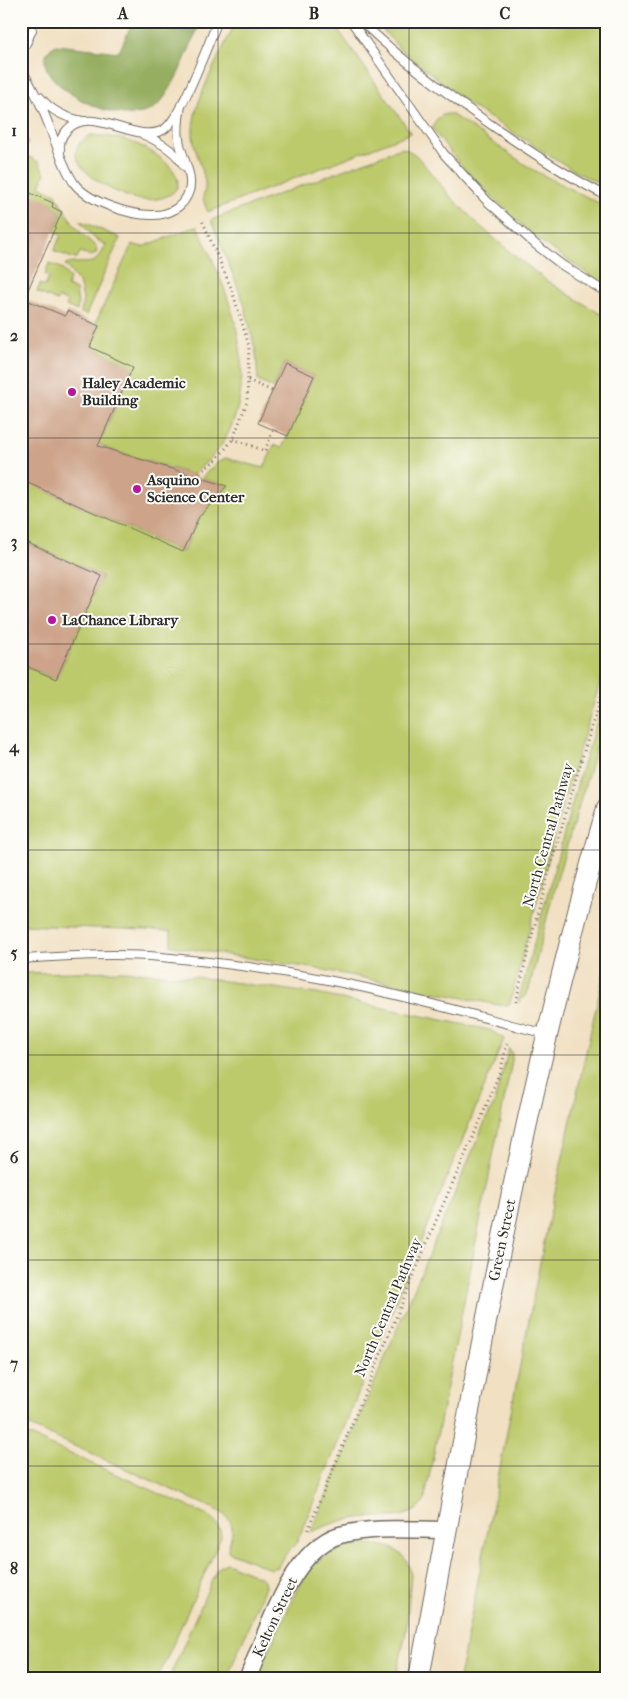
<svg xmlns="http://www.w3.org/2000/svg" width="628" height="1699" font-family="'IM FELL French Canon',serif">
<style>
.green{fill:#bcca6c;stroke:#747a4c}
.forest{fill:#95ae60;stroke:#606c46}
.building{fill:#cda48a}
.lines{fill:none;stroke-linecap:round;stroke-linejoin:round}
.service-casing{stroke:#706a60;stroke-width:10}
.minor-casing{stroke:#706a60;stroke-width:19}
.tertiary-casing{stroke:#706a60;stroke-width:22}
.path{stroke:#706a60;stroke-width:3;stroke-dasharray:1 4;stroke-linecap:butt}
.service{stroke:#fff;stroke-width:8}
.minor{stroke:#fff;stroke-width:16}
.tertiary{stroke:#fff;stroke-width:20}
.grid{fill:none;stroke:#2b2b2b;stroke-width:1;stroke-opacity:0.55}
.poi-dot{fill:#b5179e;stroke:#fdfcf7;stroke-width:2}
.labels{text-anchor:middle;stroke-width:4;stroke-linejoin:round;paint-order:stroke}
.poi-label{font-size:15px;font-weight:bold;fill:#2b2b2b;stroke:#fdfcf7;text-anchor:start}
.street-label{font-size:15px;fill:#2b2b2b;stroke:#fdfcf7}
.neatline{fill:none;stroke:#2b2b2b;stroke-width:2}
.grid-label{font-size:16px;text-anchor:middle;font-weight:bold;fill:#2b2b2b}
</style>
<rect width="100%" height="100%" fill="#fdfcf7"/>
<filter id="ink" filterUnits="userSpaceOnUse"><feTurbulence type="fractalNoise" baseFrequency=".02" numOctaves="2"/><feDisplacementMap in="SourceGraphic" scale="10" xChannelSelector="R" yChannelSelector="G"/><feConvolveMatrix kernelMatrix="1 2 1 2 8 2 1 2 1" color-interpolation-filters="sRGB"/></filter>
<filter id="wash" filterUnits="userSpaceOnUse"><feTurbulence type="fractalNoise" baseFrequency=".0096" numOctaves="4" result="noise"/><feDisplacementMap in="SourceGraphic" scale="20" xChannelSelector="R" yChannelSelector="G"/><feGaussianBlur stdDeviation="1.12" result="paint"/><feColorMatrix in="noise" values="0 0 0 0 0 0 0 0 0 0 0 0 0 0 0 0 0 1.4 0 .05"/><feComposite in="paint" operator="in"/></filter>
<g filter="url(#wash)">
<rect width="100%" height="100%" fill="#f1e0c2"/>
<g class="green">
<path d="M236 21H332L411 133 208 212C206 207 203 201 203 197 204 192 206 188 205 182 202 164 192 148 193 129 194 99 223 50 236 21Z"/>
<path d="M375 21H607V187L578 173 474 108 399 48Z"/>
<path d="M446 114H451L533 170 607 207V287L540 241 511 215 463 168 433 130C434 121 437 117 446 114Z"/>
<path d="M91 135C107 136 124 138 139 145 150 150 165 160 173 170 190 194 159 201 142 200 118 198 45 158 91 135Z"/>
<path d="M24 136 28 142 23 154 39 162 45 174 40 186 56 194C62 207 72 223 82 234 87 239 93 243 97 248L96 254 91 256 80 252 77 258 75 259 54 251 61 235 54 231 62 212 52 207 53 203 21 192V137Z"/>
<path d="M401 148 406 149 416 155 450 196 480 226 516 257 547 281 607 318V660L561 810 510 1003 506 1006 493 1004 324 970 171 946V931L21 925V664L56 679 102 576 21 540V502L43 454 48 492 183 552 199 517 227 486 201 478 217 463 225 458 264 468 274 445 282 448 314 376 285 363 273 388 258 381 256 353 244 303 211 220Z"/>
<path d="M79 220 120 238 86 315 81 313 83 299 79 282 65 265C86 258 94 272 106 245L95 239Z"/>
<path d="M197 226C228 291 264 372 224 441 216 454 203 465 193 475L111 450 81 436 102 437 133 367 90 347 99 326 96 322 132 244 142 247Z"/>
<path d="M49 263 61 268 70 278 67 286 76 290 78 304 77 311 66 306 68 302 59 298 57 301 37 292 40 284 45 286 49 276 45 274Z"/>
<path d="M607 690V711L554 889 529 989 522 1000 518 1002 581 771Z"/>
<path d="M607 958V1678H459L546 1232Z"/>
<path d="M125 971 196 977 317 994 490 1030 504 1039 297 1542 282 1559 278 1567 270 1569 229 1552 228 1549C233 1529 237 1522 217 1510L21 1422V973Z"/>
<path d="M509 1048 512 1054V1061L424 1502C408 1523 382 1515 359 1518 342 1519 326 1526 311 1532L484 1124 494 1104Z"/>
<path d="M21 1432 210 1516C217 1522 220 1528 221 1537L158 1678H21Z"/>
<path d="M359 1544C384 1544 406 1546 411 1575L406 1632 396 1678H256L297 1590 311 1567 331 1553Z"/>
<path d="M227 1563 260 1577 264 1580 265 1587 227 1678H169L216 1571 220 1566Z"/>
</g>
<path class="forest" d="M133 21H201C191 43 173 95 154 108 116 134 11 70 56 45L119 52Z"/>
<g id="blocks">
<g class="building">
<path d="M21 189 53 203 52 207 62 212 24 299 65 316 67 311 99 326 90 347 133 367 98 446 227 486 199 517 183 552 21 480Z"/>
<path d="M285 363 314 376 288 436 258 423Z"/>
<path d="M21 540 102 576 56 679 21 664Z"/>
</g>
</g>
</g>
<g filter="url(#ink)">
<use href="#blocks" fill-opacity="0" stroke="#706a60" stroke-width="1"/>
<g class="lines">
<defs>
<g id="service">
<path d="M351 21 444 154 487 201 535 244 562 265 607 293"/>
<path d="M361 21C406 65 457 102 509 137 540 158 572 179 607 196"/>
<path d="M21 55 32 30"/>
<path d="M21 69C32 86 41 104 48 123 56 143 62 165 74 183 88 202 131 216 154 215 169 215 184 207 189 191 194 175 181 156 179 139 177 128 179 117 181 105"/>
<path d="M40 97C51 111 65 118 83 121"/>
<path d="M144 135C158 141 176 151 184 166"/>
<path d="M60 151C59 143 62 135 67 130 91 103 135 145 163 130 181 120 208 43 218 21"/>
<path d="M21 959C67 956 115 953 161 957 224 963 289 971 352 985 417 999 481 1017 546 1034"/>
</g>
<path id="minor" d="M248 1678C266 1634 291 1549 340 1535 372 1526 414 1530 447 1530"/>
<path id="tertiary" d="M419 1678C474 1386 523 1093 607 808"/>
</defs>
<use href="#service" class="service-casing"/>
<use href="#minor" class="minor-casing"/>
<use href="#tertiary" class="tertiary-casing"/>
<g class="path">
<path d="M248 380 272 391"/>
<path d="M233 439 265 451 273 430"/>
<path d="M196 476 217 459 233 439 247 402 249 346 232 290 202 220"/>
<path d="M516 1002C541 892 574 784 607 676"/>
<path d="M308 1530 438 1216 481 1119 501 1069 507 1043"/>
</g>
<use href="#service" class="service"/>
<use href="#minor" class="minor"/>
<use href="#tertiary" class="tertiary"/>
</g>
</g>
<path class="grid" d="M218 21V1678M409 21V1678M21 233H607M21 438H607M21 644H607M21 850H607M21 1055H607M21 1260H607M21 1466H607"/>
<g class="poi-dot">
<circle cx="72" cy="392" r="5"/>
<circle cx="137" cy="489" r="5"/>
<circle cx="52" cy="620" r="5"/>
</g>
<g class="labels">
<g class="poi-label">
<text x="82" y="388">Haley Academic<tspan x="82" dy="17">Building</tspan></text>
<text x="147" y="485">Asquino<tspan x="147" dy="17">Science Center</tspan></text>
<text x="62" y="625">LaChance Library</text>
</g>
<g class="street-label">
<text transform="translate(548 835) rotate(-74)" y="5">North Central Pathway</text>
<text transform="translate(502 1240) rotate(-78)" y="5">Green Street</text>
<text transform="translate(388 1307) rotate(-67)" y="5">North Central Pathway</text>
<text transform="translate(275 1617) rotate(-65)" y="5">Kelton Street</text>
</g>
</g>
<rect width="628" height="1699" fill="none" stroke="#fdfcf7" stroke-width="55"/>
<rect x="28" y="28" width="572" height="1644" class="neatline"/>
<g class="grid-label">
<text x="123" y="19">A</text>
<text x="314" y="19">B</text>
<text x="505" y="19">C</text>
<text x="14" y="136">1</text>
<text x="14" y="341">2</text>
<text x="14" y="547">3</text>
<text x="14" y="752">4</text>
<text x="14" y="958">5</text>
<text x="14" y="1163">6</text>
<text x="14" y="1369">7</text>
<text x="14" y="1574">8</text>
</g>
</svg>
